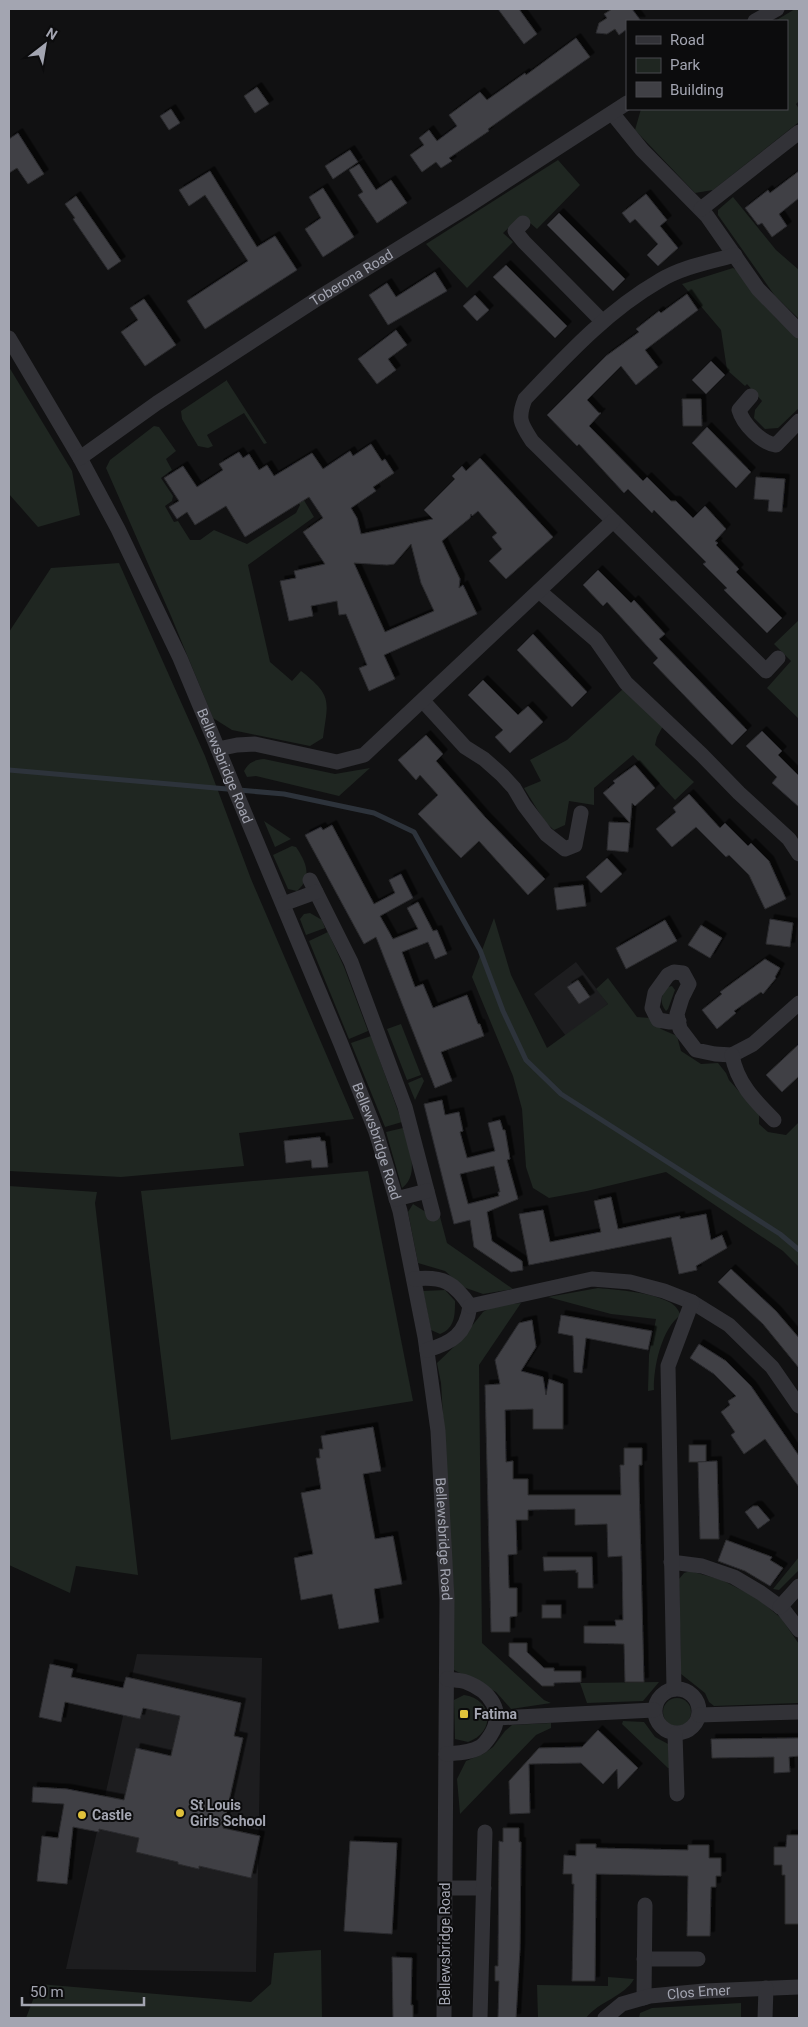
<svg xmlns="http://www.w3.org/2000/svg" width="808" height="2027" font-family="Roboto,sans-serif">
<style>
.built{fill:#1d1d1f}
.green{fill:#1f2621}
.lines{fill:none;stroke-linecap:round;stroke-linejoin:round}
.stream{stroke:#2d333b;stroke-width:5}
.building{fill:#404045;stroke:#2b2b2e;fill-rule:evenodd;filter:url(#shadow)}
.minor{stroke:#323237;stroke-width:15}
.poi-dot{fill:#e0c13b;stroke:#0c0c0d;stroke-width:2}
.labels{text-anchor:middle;stroke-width:4;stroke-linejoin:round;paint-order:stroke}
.street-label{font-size:14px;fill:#a3a5b1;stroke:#0c0c0d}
.poi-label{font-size:14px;font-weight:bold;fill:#a3a5b1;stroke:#0c0c0d;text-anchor:start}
</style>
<defs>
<filter id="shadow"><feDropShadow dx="4.5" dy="-4.5" stdDeviation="0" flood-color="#0009"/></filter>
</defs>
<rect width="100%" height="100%" fill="#111112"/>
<g class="built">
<path d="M576 962 608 1004 566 1036 534 994Z"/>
<path d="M137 1654 262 1658 256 1972 66 1969Z"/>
</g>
<g class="green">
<path d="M795 9H799V101L796 104 799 109V122L713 190 695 193 635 130 641 109H787V21H775Z"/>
<path d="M558 160 580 185 537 229 522 216 503 233 513 242 467 288 426 244Z"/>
<path d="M733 197 776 250 799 270V319L775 296 718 215V210Z"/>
<path d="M733 268 738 271 751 290 776 318 799 339V408L778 428 765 429 754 418 755 410 762 401 747 384 745 386 727 370 721 330 682 284Z"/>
<path d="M9 367 72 471 80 515 38 527 9 494Z"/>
<path d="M227 380V381L267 443 264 444 244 413 207 435 213 446 208 448 198 446 182 419 181 411Z"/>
<path d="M154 426 159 427 176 451 166 459 172 470 161 478 173 496 172 501 165 506 174 522 178 521 190 540H200L214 530 247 544 296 513 300 505 297 500 302 497 314 517 248 565 270 662 292 681 301 671C333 696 328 701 323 738L310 746 232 730 213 718 171 616 106 468 110 460Z"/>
<path d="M119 563 205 756 251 879 354 1119 239 1133 244 1166 121 1177 9 1171V632L51 568Z"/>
<path d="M799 620V719L767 688 791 661 774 644Z"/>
<path d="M623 689 663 726 657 737 655 745 694 782 675 800 633 755 594 788V805L569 801 565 825 554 830 545 822 524 788 541 781 530 760 567 740Z"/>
<path d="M264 759 335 774 370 768 339 796 256 776 247 777 244 771C249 762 254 760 264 759Z"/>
<path d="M264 821 291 839 275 847Z"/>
<path d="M292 846 296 847C306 862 313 877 297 891L288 889 273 855Z"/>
<path d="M310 913 322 920 325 928 306 935 300 919 304 914Z"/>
<path d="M494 918 511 975 547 1048 608 1004 596 989 608 978 637 1017 650 1018 661 1029 677 1036 681 1051 701 1064 718 1063 726 1073 729 1080 759 1114V1124L768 1132 786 1135 799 1122V1267L783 1251 666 1172 587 1191 549 1198 533 1188 526 1167 522 1109 513 1076 472 977Z"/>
<path d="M328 932 344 967 368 1031 349 1039 309 941Z"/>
<path d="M672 986 675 990 668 1009 666 1011C659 1002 661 996 667 987Z"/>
<path d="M401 1024 421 1075 407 1080 387 1029Z"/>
<path d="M371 1036 402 1122 385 1127 351 1043Z"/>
<path d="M422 1077 424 1081 415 1100 408 1083Z"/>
<path d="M403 1128C408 1146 421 1174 402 1188L386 1132Z"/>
<path d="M368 1171 413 1401 171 1440 141 1191Z"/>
<path d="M9 1186 97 1192 95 1203 138 1575 76 1566 70 1593 9 1565Z"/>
<path d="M413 1204 429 1214 439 1213 447 1243 513 1289 483 1294 463 1287 445 1271 418 1263 408 1212Z"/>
<path d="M598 1288C620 1290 651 1292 671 1303 676 1306 678 1310 681 1315 662 1327 653 1368 654 1390L648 1391 649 1355 656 1319 611 1314 548 1297Z"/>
<path d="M445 1290 455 1301C455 1315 455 1328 440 1334L431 1330 423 1291Z"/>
<path d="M521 1303 479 1365 482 1643 544 1700 551 1703 511 1709 496 1692 454 1670V1596L441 1383 437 1363 460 1341 483 1312 493 1306Z"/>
<path d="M799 1557V1570L779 1590 773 1589Z"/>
<path d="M690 1571 722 1580 757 1598 781 1618 799 1644V1703L714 1706 709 1702 705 1693 681 1674 679 1579 684 1573Z"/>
<path d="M659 1682 643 1701 587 1703 580 1683Z"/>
<path d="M464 1695C493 1699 496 1732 468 1742L455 1739 454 1700Z"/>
<circle cx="677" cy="1712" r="14"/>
<path d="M623 1721 644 1722 655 1737 670 1745 671 1768H668L622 1724Z"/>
<path d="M551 1723V1728L536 1735 460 1814 457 1779 466 1761 483 1754 493 1747 505 1731 512 1725Z"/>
<path d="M321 1950 322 2018H26L39 1984 251 2002 271 1984 274 1953Z"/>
<path d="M608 1977 634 1979C624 1997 599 2001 586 2018H538L537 1985 608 1986Z"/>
<path d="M741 2003V2018H639L640 2013 652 2008Z"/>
</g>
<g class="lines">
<path class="stream" d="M9 770 284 794 374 813 414 832 480 950 503 1011 526 1060 561 1094 780 1234 799 1250"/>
</g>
<g class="building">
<path d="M498 9H519L537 34 524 44Z"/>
<path d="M612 9H632L641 21H627V29L619 35 615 29 607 34 596 33 599 23 607 18 604 14Z"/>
<path d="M576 38 590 57 488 129 489 131 449 158 452 161 441 168 436 162 422 172 410 155 424 145 419 138 429 130 437 141 457 126 449 115 480 92 487 100 525 73 526 75Z"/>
<path d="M257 87 269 104 255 113 244 96Z"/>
<path d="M171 109 180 123 169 130 160 116Z"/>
<path d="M18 133 44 174 28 184 17 168 9 173V139Z"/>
<path d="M350 150 358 162 333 179 325 166Z"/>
<path d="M359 164 376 190 391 180 407 203 377 223 358 195 363 192 349 170Z"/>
<path d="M210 171 257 247 275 236 297 270 205 329 187 301 248 261 205 195 189 206 179 190Z"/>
<path d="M799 171V198L779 214 787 226 772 237 762 223 758 225 745 208 768 190 770 193Z"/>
<path d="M323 188 354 237 323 257 305 229 321 218 309 197Z"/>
<path d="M646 194 667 220 660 226 678 248 658 266 647 255 658 244 635 219 630 223 622 213Z"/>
<path d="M76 196 121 261 108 270 73 219 75 218 65 204Z"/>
<path d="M559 213 625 279 613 291 547 225Z"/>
<path d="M506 265 567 326 555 338 493 277Z"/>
<path d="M435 272 447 291 388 325 369 295 387 283 396 297Z"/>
<path d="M687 294 698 310 645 350 658 367 636 385 621 366 587 400 599 413H601L589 426 643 481 647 477 671 501H676L693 518 705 506 726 529 715 541 718 543 716 545 739 569 736 572 782 618 767 633 724 590 727 588 703 564 706 562 654 510 652 513 628 489 624 493 579 444 577 446 547 415 606 356 639 332 636 329 659 311 661 313Z"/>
<path d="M475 295 489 310 477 321 463 306Z"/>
<path d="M144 299 176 345 145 366 121 332 138 320 130 308Z"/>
<path d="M396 330 407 345 388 359 396 370 377 384 358 359Z"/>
<path d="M711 361 725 375 706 394 692 380Z"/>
<path d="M682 399H701L702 426H683Z"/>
<path d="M707 427 751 472 736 488 692 443Z"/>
<path d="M371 444 382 461 385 459 394 473 373 487 376 491 351 508 357 518 361 534 433 519 424 510 455 479 452 476 462 466 466 471 480 458 553 537 506 579 489 561 502 549 492 537 497 533 478 511 472 516 471 514 470 518 442 541 460 579 459 588 463 585 477 614 384 655 395 679 369 691 359 668 367 665 346 614 339 615 337 601 311 606 313 616 289 621 280 581 296 578 294 571 325 564 303 532 323 518 309 497 245 537 226 506 195 525 187 512 177 519 169 507 179 501 164 478 183 466 197 487 223 470 219 464 239 452 243 458 249 454 259 470 267 465 274 476 312 453 323 469 350 451 353 456ZM411 544 421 583 434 611 385 632 354 563 387 565 394 564Z"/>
<path d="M756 477 785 479 782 512 768 511 769 500 754 499Z"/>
<path d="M598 570 631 603 634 600 665 634 659 639 747 730 732 745 653 663 658 658 607 602 603 606 583 585Z"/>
<path d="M533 634 587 692 572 707 517 650Z"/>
<path d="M483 680 518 715 528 706 543 722 510 753 495 737 503 730 468 695Z"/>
<path d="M762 731 782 751 778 755 799 776V807L772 783 777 777 746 746Z"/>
<path d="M426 735 443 754 436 761 485 817 545 879 528 895 479 841 461 858 418 814 438 795 420 775 416 780 398 760Z"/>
<path d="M635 765 655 788 635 806 632 803 628 852 607 850 609 822 630 823 603 793 615 783 613 781Z"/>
<path d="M689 794 720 828 725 823 748 846 751 843 769 861 786 899 765 909 749 875 729 855 726 857 696 827 672 847 656 829 676 812 673 808Z"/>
<path d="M332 825 374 904 395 893 389 880 401 874 413 898 380 916 393 939 418 929 407 908 418 902 433 931 437 930 447 954 435 959 428 942 402 952 415 987 423 984 433 1008 467 995 478 1024H480L484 1036 441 1052 452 1081 435 1088 376 937 364 944 305 835 321 827 323 830Z"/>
<path d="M607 858 622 874 601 893 586 877Z"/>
<path d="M583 885 586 906 557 910 554 888Z"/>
<path d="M770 919 793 923 790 947 766 944Z"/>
<path d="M665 920 677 941 626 969 616 948Z"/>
<path d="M701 925 722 938 710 958 688 945Z"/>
<path d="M765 959 780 968 775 977 776 978 763 994 761 992 734 1011 736 1013 717 1029 702 1010 722 994 720 992Z"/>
<path d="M578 980 590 997 579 1004 567 987Z"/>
<path d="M799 1044V1076L782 1092 766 1075Z"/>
<path d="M442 1100 445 1115 459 1112 463 1131 460 1132 467 1158 495 1151 488 1123 500 1120 503 1130H505L510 1159 507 1160 518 1199 487 1212 492 1241 522 1261 523 1270 511 1272 474 1247 470 1220 454 1224 424 1104ZM494 1166 500 1192H498L499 1196 468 1204 460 1174Z"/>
<path d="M320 1137 321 1141H325L328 1167 312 1168 311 1160 286 1163 284 1141Z"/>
<path d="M611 1197 618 1229 680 1216V1219L706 1214 711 1240 722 1235 727 1248 696 1266 697 1270 679 1274 671 1237 529 1265 519 1214 543 1210 550 1242 601 1232 594 1201Z"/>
<path d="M731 1269 776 1311 799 1338V1368L763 1324 718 1282Z"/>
<path d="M561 1315 652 1331 648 1350 586 1338 582 1373 574 1372 573 1336 558 1333Z"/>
<path d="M532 1320 536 1347 521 1371 543 1377 546 1395 549 1379 563 1384V1429H533V1409L505 1410 506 1462 513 1461V1479H528V1495H621L620 1465H624V1448H642V1465H639V1480L644 1682H625L624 1644 584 1643V1626H616L615 1620H623L622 1556 608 1557 607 1524 575 1525V1509L528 1510V1520H516L517 1554 508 1555 509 1588H517V1616L510 1617V1632H491L485 1385 500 1384 495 1360 519 1323Z"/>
<path d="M699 1344 726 1361 751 1386 799 1456V1487L765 1439 744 1454 731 1435 735 1432 721 1412 730 1405 728 1401 736 1396 714 1374 690 1358Z"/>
<path d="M373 1427 381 1471 363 1474 375 1539 393 1536 402 1584 374 1589 379 1622 339 1629 332 1594 301 1600 294 1558 313 1554 301 1493 321 1489 316 1458H320L319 1449H323L321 1436Z"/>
<rect x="689" y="1445" width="17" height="17"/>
<path d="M717 1461 719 1539H700L698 1462Z"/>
<path d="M753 1506H758L770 1520 758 1529 745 1512Z"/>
<path d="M726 1540 772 1557 770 1560 783 1568 770 1586 745 1571 718 1561Z"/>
<path d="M543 1557H592L593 1588H578V1572L576 1573V1570L544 1571Z"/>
<rect x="542" y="1605" width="19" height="13"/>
<path d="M509 1643H527V1652L544 1668H554V1671H581V1682L554 1683V1686H542L509 1656Z"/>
<path d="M50 1664 73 1669 71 1677 123 1688 126 1677 241 1703 234 1736 243 1738 223 1828 260 1836 251 1878 199 1866V1869L178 1864V1862L136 1852 139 1838 99 1829V1832L73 1827 67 1884 37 1881 42 1836 58 1838 64 1804 32 1802 33 1787 67 1789 124 1800 136 1748 171 1756 180 1716 143 1708 140 1719 65 1702 61 1722 39 1717Z"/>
<path d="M598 1730 638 1768 618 1789 617 1769 603 1784 581 1763 529 1764 530 1813 510 1814 509 1781 539 1748 582 1747Z"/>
<path d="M799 1738V1756L789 1757 790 1772 774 1773V1757L712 1758 711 1739Z"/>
<path d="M503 1828H519V1842H521L520 1949 516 2018H498L499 1981H495V1966H498L499 1841 503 1842Z"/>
<path d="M787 1835H799V1924H785V1875H782V1865H774V1847H786Z"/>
<path d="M350 1841 397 1843 392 1934 344 1931Z"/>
<path d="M576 1844H596V1848L688 1850V1845H709V1858H721V1876H716V1887H711L710 1936H687L688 1876 596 1874 595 1981H572L574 1884H572V1874H563L564 1855 576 1856Z"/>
<path d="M392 1957 412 1958 411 2005H413V2018H393Z"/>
</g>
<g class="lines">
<g class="minor">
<path d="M755 21 777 9"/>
<path d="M612 113 642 150 707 216 758 289 799 331"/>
<path d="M701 209 799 132"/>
<path d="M523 223 515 231 524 242 602 321"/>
<path d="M735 255C710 262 682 267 659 281 607 311 566 356 525 399 517 419 521 424 532 441L766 671 778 658"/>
<path id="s1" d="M9 338 80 458 118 529 180 658 341 1044 376 1132 400 1211 425 1337 438 1431 447 1599 444 2018"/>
<path d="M751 396 739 410C743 424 761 443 776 445L799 421"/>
<path id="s2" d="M80 458 157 403 320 297 466 207 627 103"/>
<path d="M539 591 596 640 626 683 702 755 739 793 789 839 799 854"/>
<path d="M423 701 465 747 484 759 502 775 514 788 524 805 546 834 565 849 575 845 581 813"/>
<path d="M218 749 237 745 255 744 337 762 364 755 613 521"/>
<path d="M310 880 351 962 405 1107 433 1214"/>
<path d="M283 904 316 892"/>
<path d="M679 1021 670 1022 658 1020 652 1008 655 993 668 975 674 972 683 973 689 984 682 998 677 1014 680 1029 696 1050 715 1054 732 1055 753 1044 799 1003"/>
<path d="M732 1055C737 1083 754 1100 774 1120"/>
<path d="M396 1199 427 1191"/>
<path d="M414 1279C443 1276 454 1282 470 1306 466 1334 452 1343 427 1350"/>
<path d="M470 1306 592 1279 630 1282 664 1291 692 1302 729 1325 772 1367 799 1406"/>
<path d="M671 1562 702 1566 734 1577 761 1593 783 1609 799 1630"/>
<path d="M780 1607 799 1586"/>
<circle cx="677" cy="1711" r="22"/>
<path d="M674 1689 668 1366 692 1302"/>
<path d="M699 1715 799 1712"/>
<path d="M497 1718 654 1710"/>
<path d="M675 1734 677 1794"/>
<path d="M446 1754C457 1753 470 1753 480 1747 484 1745 488 1739 490 1736 506 1712 490 1691 466 1682 460 1680 453 1680 447 1679"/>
<path d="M445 1888H484"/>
<path d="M644 1959H698"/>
<path d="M644 1998 645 1905"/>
<path d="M480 2018 485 1832"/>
<path id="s3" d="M605 2018 622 2004 650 1996 704 1991 799 1987"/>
<path d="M765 2018 766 1988"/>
</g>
</g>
<g class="poi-dot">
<rect x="459" y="1709" width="10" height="10" rx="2.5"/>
<circle cx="180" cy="1813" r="5"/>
<circle cx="82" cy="1815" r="5"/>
</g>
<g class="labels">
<g class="street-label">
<text dy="5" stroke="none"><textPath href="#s2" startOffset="326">Toberona Road</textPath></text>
<text dy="5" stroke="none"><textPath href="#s1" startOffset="480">Bellewsbridge Road</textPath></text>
<text dy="5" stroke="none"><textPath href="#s1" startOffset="885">Bellewsbridge Road</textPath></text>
<text dy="5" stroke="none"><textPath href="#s1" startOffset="1290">Bellewsbridge Road</textPath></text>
<text transform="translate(445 1944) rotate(-90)" y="5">Bellewsbridge Road</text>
<text dy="5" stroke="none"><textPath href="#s3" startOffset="100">Clos Emer</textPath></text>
</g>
<g class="poi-label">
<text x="474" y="1719">Fatima</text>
<text x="190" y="1810">St Louis<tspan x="190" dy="16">Girls School</tspan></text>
<text x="92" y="1820">Castle</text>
</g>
</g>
<rect width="808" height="2027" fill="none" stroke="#a3a5b1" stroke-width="20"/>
<rect x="626" y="20" width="162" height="90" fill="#0c0c0d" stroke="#48494f"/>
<rect x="636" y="36" width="25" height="8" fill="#323237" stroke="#48494f"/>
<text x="670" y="45" font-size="15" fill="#a3a5b1">Road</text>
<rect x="636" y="58" width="25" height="15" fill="#1f2621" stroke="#48494f"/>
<text x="670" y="70" font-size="15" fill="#a3a5b1">Park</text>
<rect x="636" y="82" width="25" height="15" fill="#404045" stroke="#48494f"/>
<text x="670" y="95" font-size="15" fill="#a3a5b1">Building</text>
<g transform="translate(45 45) rotate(31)" stroke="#0c0c0d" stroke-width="4" paint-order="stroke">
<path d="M0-4L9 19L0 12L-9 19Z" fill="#a3a5b1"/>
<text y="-8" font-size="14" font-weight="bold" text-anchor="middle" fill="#a3a5b1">N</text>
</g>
<path d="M22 1997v8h122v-8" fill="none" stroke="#a3a5b1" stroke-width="2.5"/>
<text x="30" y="1997" font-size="15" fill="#a3a5b1" stroke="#0c0c0d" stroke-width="4" paint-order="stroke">50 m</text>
</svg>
